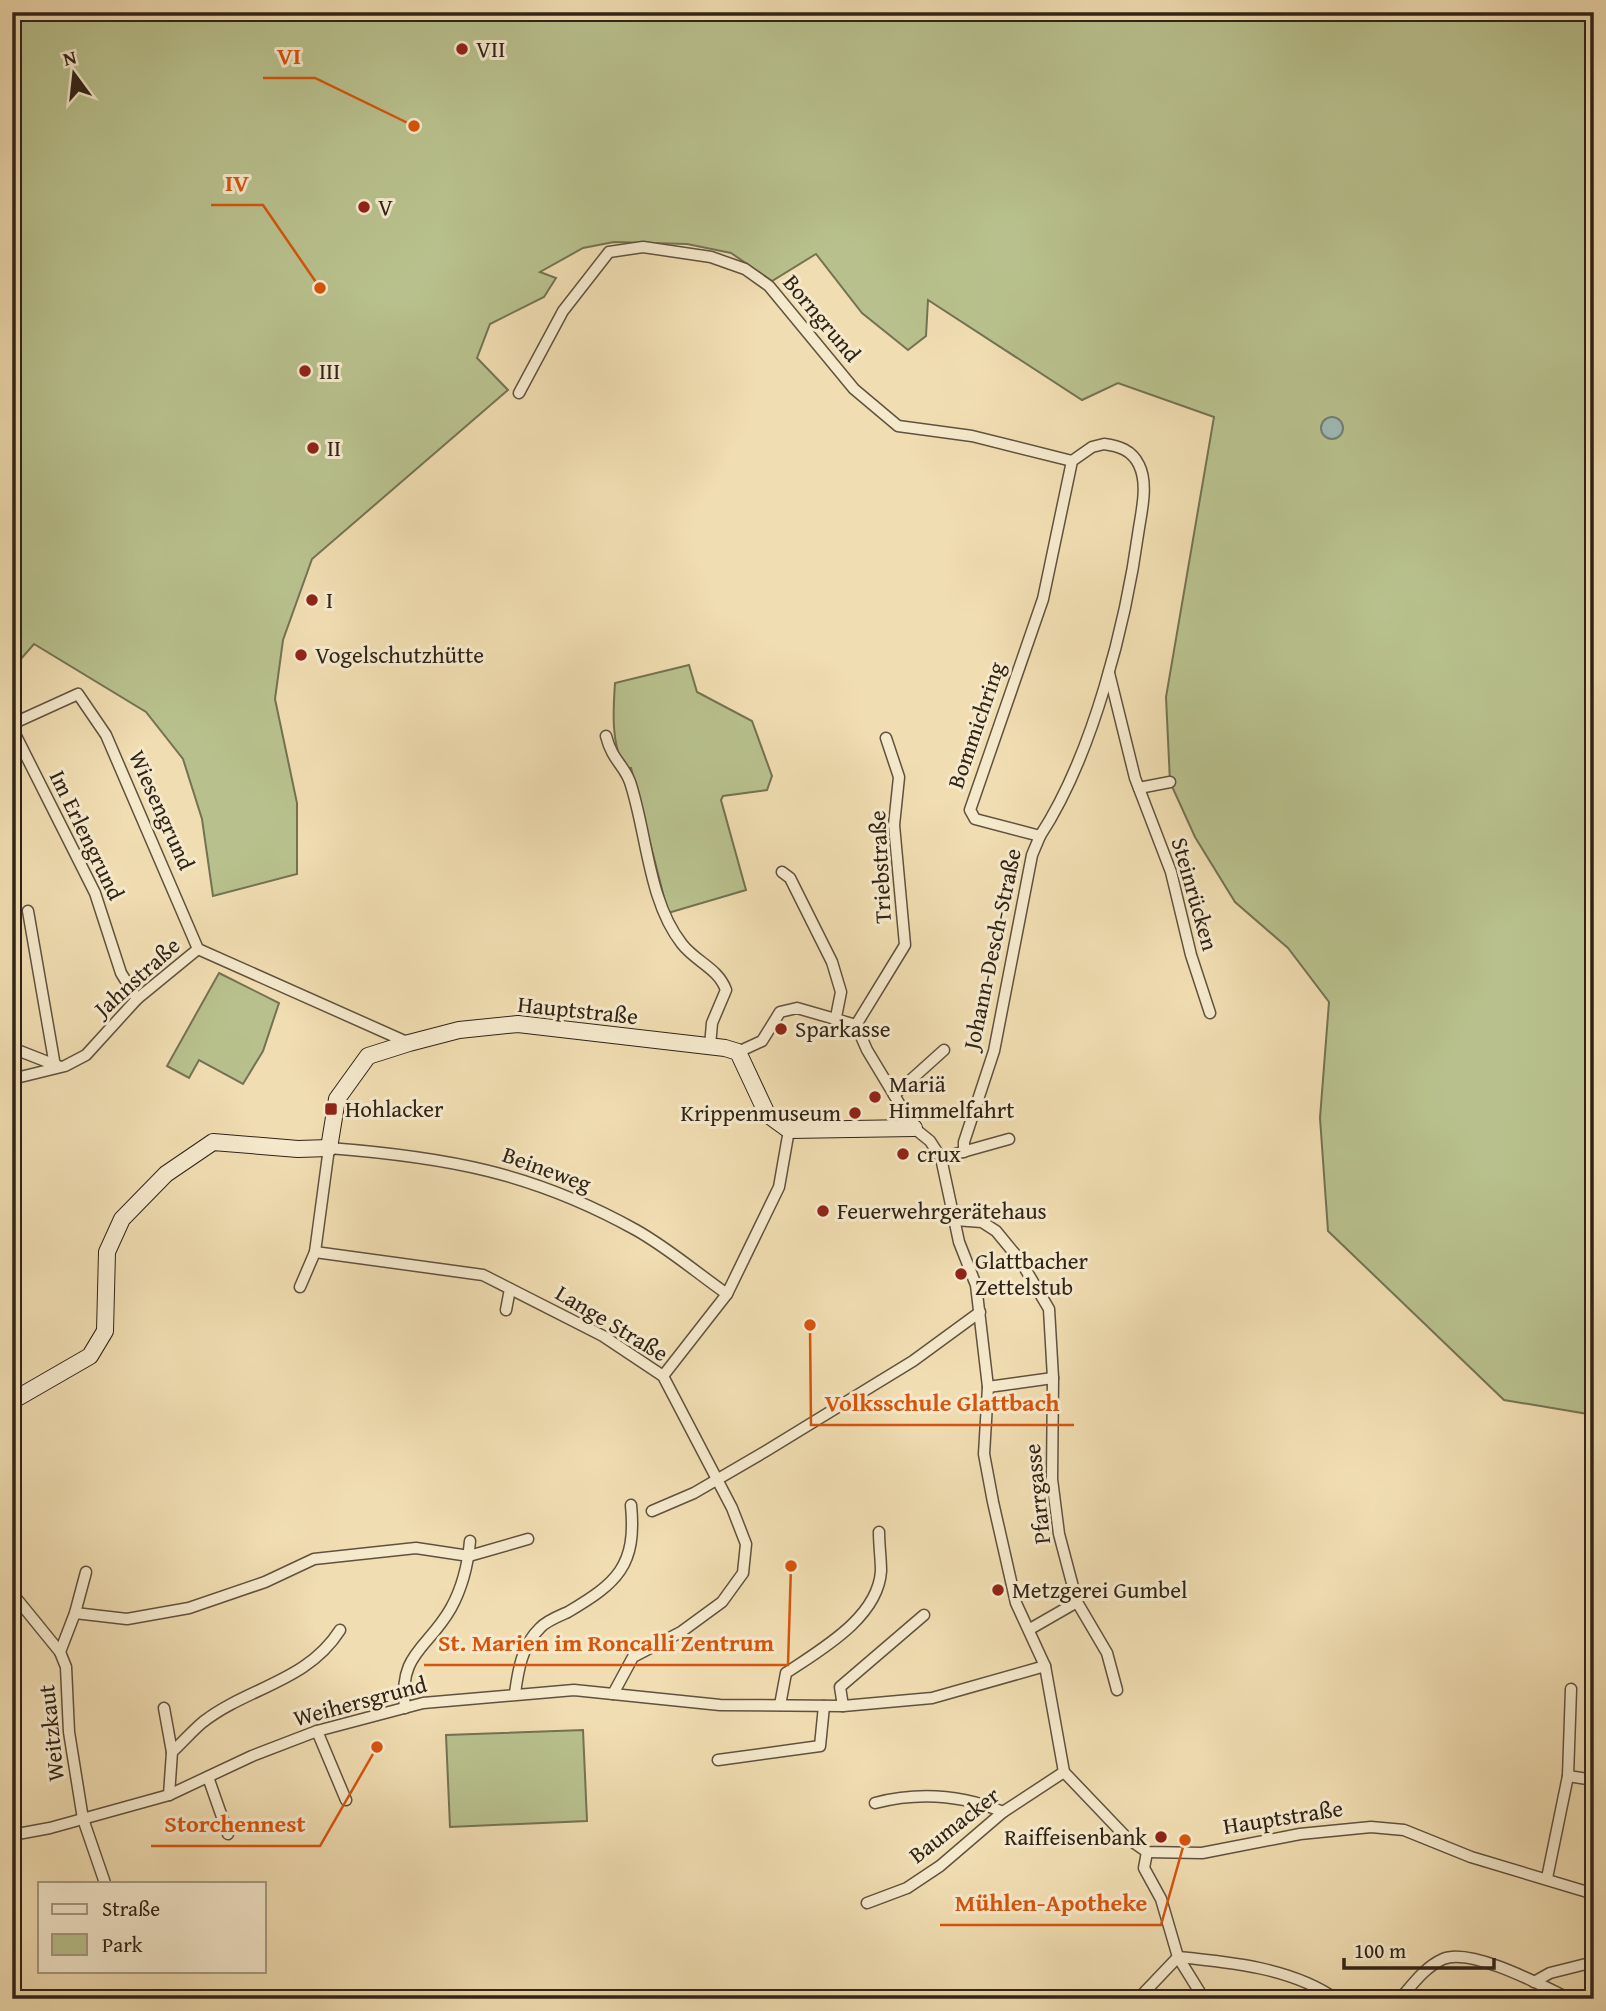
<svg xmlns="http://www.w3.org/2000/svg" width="1606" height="2011" font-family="'Gentium Book Plus',serif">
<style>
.green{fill:#b8c18d;stroke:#747252;stroke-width:2}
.water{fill:#9ebab6;stroke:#727e76;stroke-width:2}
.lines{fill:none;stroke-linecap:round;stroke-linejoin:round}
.street-casing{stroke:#60523e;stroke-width:13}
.secondary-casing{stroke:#302317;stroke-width:18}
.street{stroke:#f5e9cc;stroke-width:10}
.secondary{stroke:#f5e9cc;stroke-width:16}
.poi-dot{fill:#8f2418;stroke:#f5e9cc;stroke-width:2.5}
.labels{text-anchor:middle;stroke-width:6;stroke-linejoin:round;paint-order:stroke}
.poi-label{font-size:23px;fill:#302317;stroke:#f5e9cc;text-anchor:start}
.street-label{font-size:23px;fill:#302317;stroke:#f5e9cc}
.leader{fill:none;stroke:#d6540d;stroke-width:2.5}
.callout-dot{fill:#d6540d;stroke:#f5e9cc;stroke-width:2.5}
.callout-label{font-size:24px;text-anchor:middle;font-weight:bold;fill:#d6540d;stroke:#f5e9cc;stroke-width:6;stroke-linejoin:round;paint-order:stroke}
</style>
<rect width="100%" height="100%" fill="#f0ddb1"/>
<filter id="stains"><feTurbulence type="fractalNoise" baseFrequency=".00286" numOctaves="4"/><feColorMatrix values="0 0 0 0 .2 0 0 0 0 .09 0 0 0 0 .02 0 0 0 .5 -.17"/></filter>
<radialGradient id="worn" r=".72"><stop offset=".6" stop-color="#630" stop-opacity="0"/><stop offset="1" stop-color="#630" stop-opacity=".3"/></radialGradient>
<g class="green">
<path d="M12 12H1594V1415L1504 1400 1328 1231 1320 1118 1329 1002 1288 948 1235 902 1195 837 1170 782 1166 697 1214 417 1118 383 1082 400 928 300 926 336 908 350 862 313 816 254 772 281 731 253 687 244 614 242 583 248 540 272 556 278 544 297 490 324 477 358 508 390 312 559 283 640 275 699 297 803V874L213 896 202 819 183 759 146 712 34 644 12 669Z"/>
<path d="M689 665 697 692 752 721 772 776 767 790 723 796 721 800 746 890 668 913 631 768 625 769C611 744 613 712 615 683Z"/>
<path d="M219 973 279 1003 263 1051 243 1084 199 1060 189 1078 167 1066Z"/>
<path d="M583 1730 587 1821 450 1827 446 1735Z"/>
</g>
<circle class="water" cx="1332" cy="428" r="11"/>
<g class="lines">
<defs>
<g id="street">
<path d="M519 393 563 311 609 252 643 247 711 257 745 269 769 286 854 389 898 426 972 436 1072 461"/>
<path d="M1104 444C1119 446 1132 450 1139 465 1148 483 1142 509 1139 528 1126 623 1093 755 1040 836L975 819 970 810 1043 599 1072 461 1092 447Z"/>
<path d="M1109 673 1135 778 1171 872 1191 955 1210 1013"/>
<path d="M12 724 78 694 106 735 198 949"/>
<path d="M12 728 95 893 121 973 137 999"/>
<path d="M606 736C612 760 624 765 630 782 647 833 648 901 682 944 696 962 718 968 726 990L712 1023 710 1046"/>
<path d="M1139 788 1170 782"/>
<path d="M782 872 790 878 832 962 841 992 836 1017"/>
<path d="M28 911 55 1066"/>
<path d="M856 1025 905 945 894 825 899 777 886 738"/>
<path d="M12 1048 58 1066"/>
<path d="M738 1052 762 1041 780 1012 797 1008 856 1025 867 1050 914 1128 930 1141 941 1158 959 1242 976 1285 988 1387 984 1454 993 1502 1016 1603 1045 1666 1064 1772 1127 1838 1147 1852 1202 1853 1300 1834 1371 1827 1404 1830 1471 1857 1594 1894"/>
<path d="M12 1079 65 1066 86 1055 137 999 198 949 409 1043"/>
<path d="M894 1095 944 1050"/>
<path d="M964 1152V1142L994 1051 1032 855 1040 836"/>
<path d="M941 1158 1009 1139"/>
<path d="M955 1220 982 1222 996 1231 1020 1260 1049 1309 1053 1378 1052 1479 1059 1534 1077 1602 1030 1629"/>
<path d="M315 1252 483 1275 603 1336 663 1376 732 1508 746 1544 743 1573 722 1602 681 1632 633 1657 613 1694"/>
<path d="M300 1287 315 1252 329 1148C445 1157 532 1172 636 1230 668 1248 697 1273 727 1294"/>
<path d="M506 1310 510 1289"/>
<path d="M663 1376 727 1294 779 1187 789 1130"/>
<path d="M988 1387 1053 1378"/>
<path d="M652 1511 694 1493 766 1451 913 1361 980 1312"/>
<path d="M12 1593 60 1652 66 1667 69 1732 83 1819 105 1883"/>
<path d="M1077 1602 1107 1653 1117 1690"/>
<path d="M75 1613 127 1619 189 1608 265 1582 314 1559 416 1548 469 1556 528 1539"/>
<path d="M60 1652 75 1613 86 1572"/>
<path d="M515 1693C518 1671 522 1645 540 1628 546 1621 559 1616 568 1612 617 1583 637 1566 631 1505"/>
<path d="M780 1705 786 1673C820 1650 878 1618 881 1571 881 1559 879 1545 879 1532"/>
<path d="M843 1706 840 1687 924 1615"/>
<path d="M164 1708 172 1752"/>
<path d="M405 1708C398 1653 428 1649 451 1608 462 1588 468 1564 470 1541"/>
<path d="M317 1731 346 1800"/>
<path d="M718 1760 820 1746 824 1706"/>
<path d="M1568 1776 1594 1780"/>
<path d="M208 1777 228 1834"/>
<path d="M169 1795 172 1752C182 1743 192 1731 203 1722 248 1687 307 1682 340 1630"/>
<path d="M875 1803C918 1792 962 1795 1003 1812"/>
<path d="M12 1835 50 1828 169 1795 252 1756 317 1731 423 1703 574 1690 720 1705 843 1706 932 1698 1045 1666"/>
<path d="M1147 1852 1144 1868 1161 1899 1178 1957 1204 1999"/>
<path d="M1547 1878 1568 1776 1571 1689"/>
<path d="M867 1903 907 1888 940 1866 1003 1812 1064 1772"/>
<path d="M1178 1957C1230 1962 1292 1968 1336 1999"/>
<path d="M1534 1982 1550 1973 1594 1962"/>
<path d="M1138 1999 1178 1957"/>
<path d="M1400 1999C1413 1984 1425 1967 1443 1959 1471 1947 1543 1986 1570 1999"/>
</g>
<path id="secondary" d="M12 1401 90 1356 105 1331 107 1252 122 1219 166 1174 213 1142 298 1149 329 1148 337 1099 368 1056 409 1043 459 1030 518 1024 725 1048 738 1052 767 1114 789 1130 914 1128"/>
</defs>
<use href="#street" class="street-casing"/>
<use href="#secondary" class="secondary-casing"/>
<use href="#street" class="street"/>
<use href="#secondary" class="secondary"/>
</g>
<g class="poi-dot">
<circle cx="462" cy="49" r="7"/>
<circle cx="364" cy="207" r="7"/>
<circle cx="305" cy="371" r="7"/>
<circle cx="313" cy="448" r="7"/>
<circle cx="312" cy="600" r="7"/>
<circle cx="301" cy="655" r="7"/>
<circle cx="781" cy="1029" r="7"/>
<circle cx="875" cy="1097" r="7"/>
<rect x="324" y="1102" width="14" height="14" rx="3.5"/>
<circle cx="855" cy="1113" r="7"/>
<circle cx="903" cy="1154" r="7"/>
<circle cx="823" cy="1211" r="7"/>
<circle cx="961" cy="1274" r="7"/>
<circle cx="998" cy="1590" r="7"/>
<circle cx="1161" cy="1837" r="7"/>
</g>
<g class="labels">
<g class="poi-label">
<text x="476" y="57">VII</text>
<text x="378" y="215">V</text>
<text x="319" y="379">III</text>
<text x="327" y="456">II</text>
<text x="326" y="608">I</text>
<text x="315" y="663">Vogelschutzhütte</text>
<text x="795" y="1037">Sparkasse</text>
<text x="889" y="1092">Mariä<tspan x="889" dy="26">Himmelfahrt</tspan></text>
<text x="345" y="1117">Hohlacker</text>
<text x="841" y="1121" text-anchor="end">Krippenmuseum</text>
<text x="917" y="1162">crux</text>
<text x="837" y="1219">Feuerwehrgerätehaus</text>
<text x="975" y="1269">Glattbacher<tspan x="975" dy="26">Zettelstub</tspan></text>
<text x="1012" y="1598">Metzgerei Gumbel</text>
<text x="1147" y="1845" text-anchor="end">Raiffeisenbank</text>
</g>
<g class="street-label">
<text transform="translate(822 318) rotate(50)" y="8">Borngrund</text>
<text transform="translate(976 725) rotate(-71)" y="8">Bommichring</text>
<text transform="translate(162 810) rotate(66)" y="8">Wiesengrund</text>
<text transform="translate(87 835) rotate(64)" y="8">Im Erlengrund</text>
<text transform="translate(880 867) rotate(-93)" y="8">Triebstraße</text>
<text transform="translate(1195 894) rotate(74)" y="8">Steinrücken</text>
<text transform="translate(992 949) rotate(-78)" y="8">Johann-Desch-Straße</text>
<text transform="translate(137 977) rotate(-42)" y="8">Jahnstraße</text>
<text transform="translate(578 1010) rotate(6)" y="8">Hauptstraße</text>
<text transform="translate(547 1169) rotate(20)" y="8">Beineweg</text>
<text transform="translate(612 1323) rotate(31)" y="8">Lange Straße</text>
<text transform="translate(1037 1494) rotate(-96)" y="8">Pfarrgasse</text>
<text transform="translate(360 1701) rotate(-15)" y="8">Weihersgrund</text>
<text transform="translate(51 1733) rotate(-96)" y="8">Weitzkaut</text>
<text transform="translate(1283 1817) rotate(-9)" y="8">Hauptstraße</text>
<text transform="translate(954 1825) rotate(-38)" y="8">Baumacker</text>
</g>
</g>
<path class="leader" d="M414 126L315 78H263M320 288L263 205H211M810 1325L811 1425H1074M791 1566L788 1665H424M377 1747L320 1846H151M1185 1840L1161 1925H940"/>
<g class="callout-dot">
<circle cx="414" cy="126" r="7"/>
<circle cx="320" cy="288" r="7"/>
<circle cx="810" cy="1325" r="7"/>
<circle cx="791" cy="1566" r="7"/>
<circle cx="377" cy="1747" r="7"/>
<circle cx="1185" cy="1840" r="7"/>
</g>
<g class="callout-label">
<text x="289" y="64">VI</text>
<text x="237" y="191">IV</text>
<text x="942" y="1411">Volksschule Glattbach</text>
<text x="606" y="1651">St. Marien im Roncalli Zentrum</text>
<text x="235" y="1832">Storchennest</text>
<text x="1051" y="1911">Mühlen-Apotheke</text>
</g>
<rect width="1606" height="2011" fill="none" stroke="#f0ddb1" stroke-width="42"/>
<rect x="14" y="14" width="1578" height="1983" fill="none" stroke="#302317" stroke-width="3.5"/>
<rect x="21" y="21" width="1564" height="1969" fill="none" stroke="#302317" stroke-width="2"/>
<rect x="38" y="1882" width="228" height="91" fill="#f5e9cc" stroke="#a69a84" stroke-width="2"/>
<rect x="52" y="1904" width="35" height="10" fill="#f5e9cc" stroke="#a69a84" stroke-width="2"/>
<text x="102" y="1916" font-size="21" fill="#302317">Straße</text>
<rect x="52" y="1934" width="35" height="21" fill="#b8c18d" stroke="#a69a84" stroke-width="2"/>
<text x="102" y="1952" font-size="21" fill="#302317">Park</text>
<g transform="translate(74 74) rotate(345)" stroke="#f5e9cc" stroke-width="5" paint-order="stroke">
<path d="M0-5L12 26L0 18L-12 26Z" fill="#302317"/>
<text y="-10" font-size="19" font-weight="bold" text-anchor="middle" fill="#302317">N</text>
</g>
<path d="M1344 1958v10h150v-10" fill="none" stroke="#302317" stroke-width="3.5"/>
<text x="1354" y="1958" font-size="21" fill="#302317" stroke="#f5e9cc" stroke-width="5" paint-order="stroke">100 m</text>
<rect width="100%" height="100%" filter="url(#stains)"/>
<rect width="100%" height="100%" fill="url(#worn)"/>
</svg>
